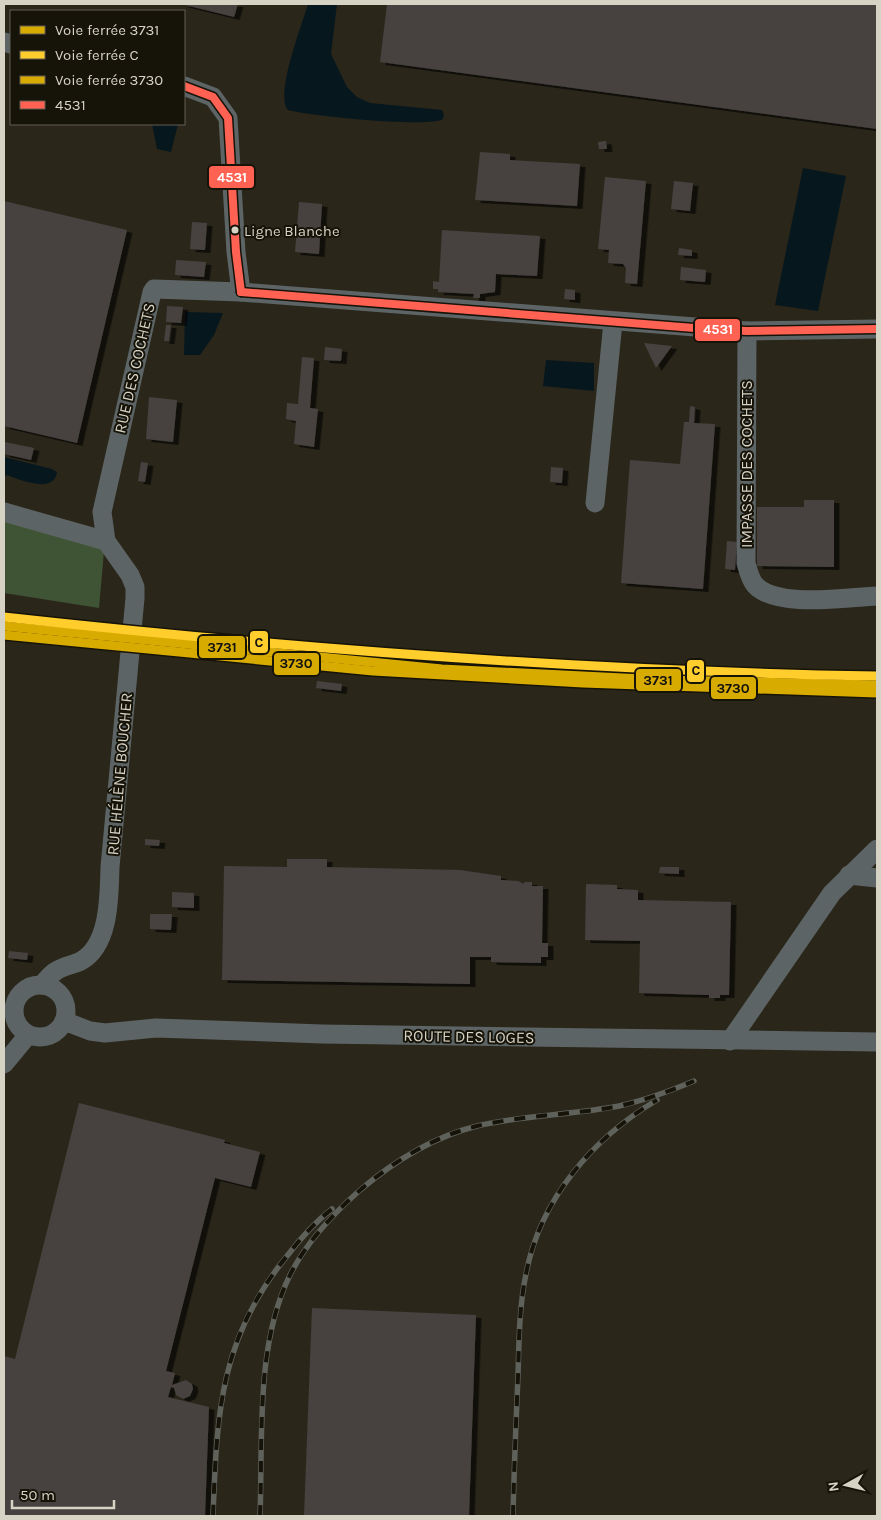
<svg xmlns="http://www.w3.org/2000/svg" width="881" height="1520" font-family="Karla,sans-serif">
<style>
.green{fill:#3f5335}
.water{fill:#07171e}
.building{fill:#46423f;filter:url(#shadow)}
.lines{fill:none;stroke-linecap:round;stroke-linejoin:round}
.minor{stroke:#5d6465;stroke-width:19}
.rail-casing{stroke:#5f615b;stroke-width:5.5}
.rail{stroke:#161309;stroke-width:4;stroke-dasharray:11;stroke-linecap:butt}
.bus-1-casing{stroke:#161309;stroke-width:11}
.bus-1{stroke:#ff6153;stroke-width:8}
.rail-1-casing{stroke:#161309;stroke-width:12}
.rail-2-casing{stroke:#161309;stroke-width:12}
.rail-3-casing{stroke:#161309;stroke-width:12}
.rail-1{stroke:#d8ab00;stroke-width:9}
.rail-2{stroke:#ffcd2c;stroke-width:9}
.rail-3{stroke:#d8ab00;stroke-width:9}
.bus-dot{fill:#d6d2c4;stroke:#161309;stroke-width:2}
.labels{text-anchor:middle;stroke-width:4;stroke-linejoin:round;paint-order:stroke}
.bus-label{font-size:15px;fill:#d6d2c4;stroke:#161309;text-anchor:start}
.street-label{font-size:16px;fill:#d6d2c4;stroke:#161309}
.line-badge{stroke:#161309;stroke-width:2}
.badge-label{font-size:14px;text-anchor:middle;font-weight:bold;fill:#fff}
.pale-badge-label{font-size:14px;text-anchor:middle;font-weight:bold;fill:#111}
</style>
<defs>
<filter id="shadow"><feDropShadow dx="5.5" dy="3" stdDeviation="0" flood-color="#0009"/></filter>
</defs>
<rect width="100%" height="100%" fill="#2a261a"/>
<path class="green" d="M4 511 105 540 99 608 4 593Z"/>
<g class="water">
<path d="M308 4H337L331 54 347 87 357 97 370 103 442 110 444 115 443 119C430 128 308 116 288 110 275 93 302 25 308 4Z"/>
<path d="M152 124H178L171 152 157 149Z"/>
<path d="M803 168 846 176 818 311 775 305Z"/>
<path d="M185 312 223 313 214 335 200 355H184Z"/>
<path d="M546 360 594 363V391L543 386Z"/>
<path d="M4 457 52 469 57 472C54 495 19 479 6 475L4 479Z"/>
</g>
<g class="building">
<path d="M181 4H238L234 17Z"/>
<path d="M387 4H877V129L380 62Z"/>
<path d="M606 141 607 149H599L598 142Z"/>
<path d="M480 152 510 154V160L580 164 577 206 475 200Z"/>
<path d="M605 177 646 181 637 284 625 283 626 268 623 264 608 263 609 250 598 249Z"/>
<path d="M674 181 693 183 690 211 671 209Z"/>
<path d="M4 201 127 230 77 443 4 426Z"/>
<path d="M299 202 322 204 319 254 295 252Z"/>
<path d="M192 222 207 223 205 250 190 249Z"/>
<path d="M442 230 540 236 537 276 496 274 495 292 480 294V298H473L474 294 438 292V289H433V281L439 282Z"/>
<path d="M679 248 692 250V256L678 255Z"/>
<path d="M176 260 206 262 204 277 175 275Z"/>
<path d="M681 267 706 270 705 282 680 280Z"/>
<path d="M565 289 575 290V300L564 299Z"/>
<path d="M167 306 183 307 181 323 166 322Z"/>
<path d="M166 325H171L169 341H164Z"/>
<path d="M644 343 672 346 656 368Z"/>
<path d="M325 347 342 349 341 361 324 360Z"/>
<path d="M302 357 314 358 310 408 318 409 314 447 294 444 296 421 286 419 287 403 298 404Z"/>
<path d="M149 397 177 400 173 442 146 439Z"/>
<path d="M690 406 695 407 694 423 715 424 703 589 621 583 630 460 680 464 684 422H689Z"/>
<path d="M5 442 34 448 31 460 4 454Z"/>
<path d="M141 462 148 463 145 482 138 481Z"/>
<path d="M551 467 563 468 562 483 550 482Z"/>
<path d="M804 500H834V567L757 566V507H804Z"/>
<path d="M727 541 737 542 735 570 725 569Z"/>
<path d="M317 681 342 684 341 691 316 688Z"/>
<path d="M145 839 160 840 159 846 145 845Z"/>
<path d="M287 859H327V867L460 870 501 876V880L518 881 524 884V882H532V886H543L542 943H548V957H541V963L491 962V957H470V984L222 980 224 866 287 867Z"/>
<path d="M660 867H679V874L659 873Z"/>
<path d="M586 884 617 885V889L638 890V900L731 902 729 995H720V998H709V995L639 993 640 941 585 940Z"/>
<path d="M172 892 194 893V908L172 907Z"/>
<path d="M150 914H172L171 930 150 929Z"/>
<path d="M9 951 28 953 27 960 8 958Z"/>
<path d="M79 1103 225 1140 224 1143 260 1152 251 1187 215 1178 166 1371 175 1373 172 1385 186 1380 192 1384 193 1389 190 1396 183 1399 176 1395 174 1388 171 1387 168 1397 209 1407 205 1516H4V1356L15 1359Z"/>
<path d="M312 1308 476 1315 469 1516H304Z"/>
</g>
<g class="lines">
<g class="minor">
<path d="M4 42 11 44"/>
<path d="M184 86 213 97 228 118 236 252 241 292"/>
<path d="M747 331 746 563C748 570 750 579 755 585 777 609 847 597 877 596"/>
<path d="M595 503 613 322"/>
<path d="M4 512 106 541"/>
<path d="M849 875 877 878"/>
<path d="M42 985C46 980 51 974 56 971 63 966 73 965 81 961 110 945 109 896 110 867L135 598V587L130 575 106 541 102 512 152 292 154 289 241 292 747 331 877 329"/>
<circle cx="40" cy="1011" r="26"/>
<path d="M64 1021 90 1031 105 1033 156 1028 322 1034 877 1042"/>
<path d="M730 1041 832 893 877 849"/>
<path d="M4 1064 28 1035"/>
</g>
<defs>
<g id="rail">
<path d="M213 1516C217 1414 219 1339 287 1256 300 1239 315 1222 332 1209"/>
<path d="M260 1516C263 1439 255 1346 290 1275 306 1243 333 1214 359 1191 394 1161 433 1137 477 1126 524 1115 572 1115 619 1106 646 1100 670 1091 694 1081"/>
<path d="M513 1516C514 1469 516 1423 518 1376 519 1342 519 1307 526 1274 540 1199 593 1138 657 1100"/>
</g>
</defs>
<use href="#rail" class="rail-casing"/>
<use href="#rail" class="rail"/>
<defs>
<g id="bus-1">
<path d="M184 86 213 97 228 118 236 252 241 292"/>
<path d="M241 292 707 329 747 331 877 329"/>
</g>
</defs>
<use href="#bus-1" class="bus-1-casing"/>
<use href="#bus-1" class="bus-1"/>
<defs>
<path id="rail-1" d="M4 626 442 669 663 680 877 685"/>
<path id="rail-2" d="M4 617C294 649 585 671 877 676"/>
<path id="rail-3" d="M4 635 373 671 583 683 877 693"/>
</defs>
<use href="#rail-1" class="rail-1-casing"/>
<use href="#rail-2" class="rail-2-casing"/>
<use href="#rail-3" class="rail-3-casing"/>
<use href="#rail-1" class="rail-1"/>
<use href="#rail-2" class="rail-2"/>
<use href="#rail-3" class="rail-3"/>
</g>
<circle class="bus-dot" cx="235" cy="230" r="4.5"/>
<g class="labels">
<g class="bus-label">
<text x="244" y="236">Ligne Blanche</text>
</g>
<g class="street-label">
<text transform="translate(134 368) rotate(-77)" y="6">RUE DES COCHETS</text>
<text transform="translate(746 464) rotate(-90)" y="6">IMPASSE DES COCHETS</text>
<text transform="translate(119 774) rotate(-85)" y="6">RUE HÉLÈNE BOUCHER</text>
<text transform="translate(469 1036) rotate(1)" y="6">ROUTE DES LOGES</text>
</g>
</g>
<g class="line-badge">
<rect x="208" y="165" width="47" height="24" rx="5" fill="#ff6153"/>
<rect x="694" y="318" width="47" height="24" rx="5" fill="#ff6153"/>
<rect x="249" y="630" width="20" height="24" rx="5" fill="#ffcd2c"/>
<rect x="198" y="635" width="48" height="24" rx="5" fill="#d8ab00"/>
<rect x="273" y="652" width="47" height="24" rx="5" fill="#d8ab00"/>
<rect x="686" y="659" width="19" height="24" rx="5" fill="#ffcd2c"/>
<rect x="635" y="668" width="47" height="24" rx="5" fill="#d8ab00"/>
<rect x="710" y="676" width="47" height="24" rx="5" fill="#d8ab00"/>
</g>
<g class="badge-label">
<text x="232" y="182">4531</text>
<text x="718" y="334">4531</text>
</g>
<g class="pale-badge-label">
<text x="259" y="647">C</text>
<text x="222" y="652">3731</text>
<text x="296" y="668">3730</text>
<text x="696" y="675">C</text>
<text x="658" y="685">3731</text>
<text x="733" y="693">3730</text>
</g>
<rect width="881" height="1520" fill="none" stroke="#d6d2c4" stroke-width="10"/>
<rect x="10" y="10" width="175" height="115" fill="#161309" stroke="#635f54"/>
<rect x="20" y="26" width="25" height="8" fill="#d8ab00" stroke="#635f54"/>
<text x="55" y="35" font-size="15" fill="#d6d2c4">Voie ferrée 3731</text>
<rect x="20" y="51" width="25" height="8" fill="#ffcd2c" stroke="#635f54"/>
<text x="55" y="60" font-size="15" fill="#d6d2c4">Voie ferrée C</text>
<rect x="20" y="76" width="25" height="8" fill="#d8ab00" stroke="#635f54"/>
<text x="55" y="85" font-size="15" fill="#d6d2c4">Voie ferrée 3730</text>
<rect x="20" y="101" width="25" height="8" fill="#ff6153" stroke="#635f54"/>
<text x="55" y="110" font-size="15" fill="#d6d2c4">4531</text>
<g transform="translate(846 1485) rotate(262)" stroke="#161309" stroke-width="4" paint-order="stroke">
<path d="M0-4L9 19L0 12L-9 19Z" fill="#d6d2c4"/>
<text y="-8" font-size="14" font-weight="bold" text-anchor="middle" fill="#d6d2c4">N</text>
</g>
<path d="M12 1500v8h102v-8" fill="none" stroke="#d6d2c4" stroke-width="2.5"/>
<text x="20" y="1500" font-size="15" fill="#d6d2c4" stroke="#161309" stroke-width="4" paint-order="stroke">50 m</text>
</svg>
